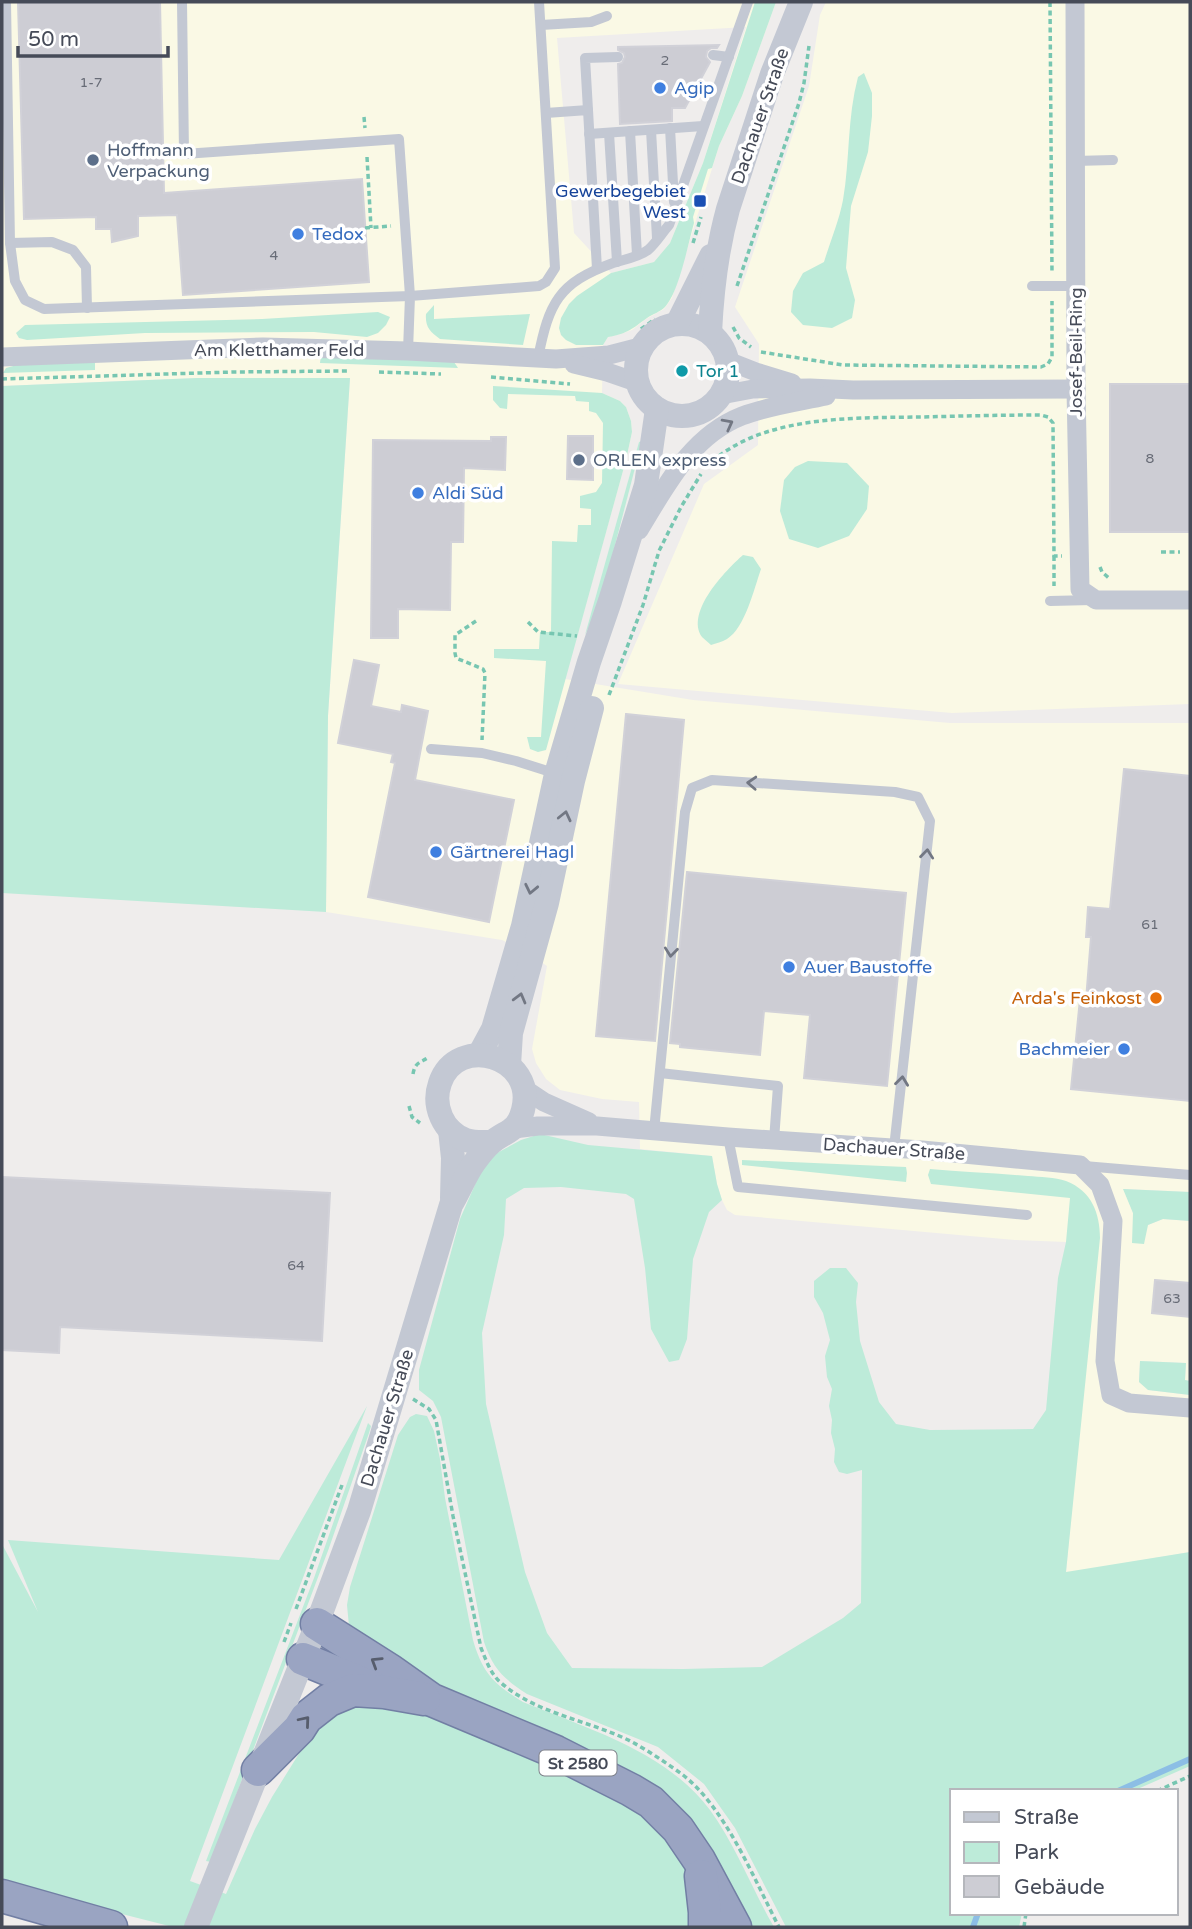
<svg xmlns="http://www.w3.org/2000/svg" width="1192" height="1929" font-family="'Varela Round',sans-serif">
<style>
.commercial{fill:#faf9e5;fill-rule:evenodd}
.green{fill:#bdebd9}
.lines{fill:none;stroke-linecap:round;stroke-linejoin:round}
.stream{stroke:#8cbee5;stroke-width:6}
.building{fill:#cdcdd4;stroke:#d1d1d8;stroke-width:2}
.trunk-casing{stroke:#727fa4;stroke-width:35}
.path{stroke:#77c6b1;stroke-width:3.5;stroke-dasharray:5 3.5;stroke-linecap:butt}
.service{stroke:#c3c8d3;stroke-width:10}
.minor{stroke:#c3c8d3;stroke-width:19}
.tertiary{stroke:#c3c8d3;stroke-width:24}
.trunk{stroke:#9aa4c2;stroke-width:32}
.oneway{stroke:#727783}
.oneway2{stroke:#575d6d}
.shop-dot{fill:#3f7fe0;stroke:#fff;stroke-width:2.5}
.service-dot{fill:#5c6f8a;stroke:#fff;stroke-width:2.5}
.transit-dot{fill:#1a4fb4;stroke:#fff;stroke-width:2.5}
.culture-dot{fill:#0f9aa8;stroke:#fff;stroke-width:2.5}
.food-dot{fill:#e8710a;stroke:#fff;stroke-width:2.5}
.labels{text-anchor:middle;stroke-width:7;stroke-linejoin:round;paint-order:stroke}
.number-label{font-size:14px;fill:#686c77}
.shield{fill:#fff;stroke:#7e818a;stroke-width:2}
.shield-label{font-size:16px;font-weight:bold;fill:#464b58}
.shop-label{font-size:18px;fill:#366cbe;stroke:#fff;text-anchor:start}
.street-label{font-size:18px;fill:#464b58;stroke:#fff}
.service-label{font-size:18px;fill:#4e5e75;stroke:#fff;text-anchor:start}
.transit-label{font-size:18px;fill:#164399;stroke:#fff;text-anchor:end}
.culture-label{font-size:18px;fill:#0d838f;stroke:#fff;text-anchor:start}
.food-label{font-size:18px;fill:#c56008;stroke:#fff;text-anchor:end}
</style>
<rect width="100%" height="100%" fill="#efedec"/>
<g class="commercial">
<path d="M2 2H776L742 96 719 146 672 298 664 309 646 319 632 330 621 334 608 337 603 345 602 393 620 401 626 407 631 421 632 432 626 460 565 679 693 700 950 723H1190V1192L1124 1189 1133 1213 1148 1225 1163 1219 1190 1221V1381L1185 1380 1186 1363 1140 1361 1139 1382 1149 1390 1190 1395V1552L1066 1573 1075 1473 1073 1231 1066 1242 1015 1240 735 1215 727 1210 722 1200 717 1184 712 1156 640 1149 639 1102 602 1099 560 1090 546 1079 536 1063 532 1049 547 966 523 950 502 940 326 912 328 716 350 378H197L2 386ZM746 27 703 163 670 243 654 262 611 273 574 233 557 38Z"/>
<path d="M826 2H1190V704L952 713 618 684 704 484 758 445 759 344 735 307 809 86 820 15Z"/>
</g>
<g class="green">
<path d="M755 2H776L742 96 719 146 712 168 708 169 693 217 694 223C688 244 679 292 665 307 660 312 653 314 647 318 632 329 627 334 608 337L603 345H576L566 340 561 335 559 328 561 318 569 304 577 296 611 273 654 262 670 243 703 163Z"/>
<path d="M864 73 872 93V116L868 152 851 206 846 268 855 300 852 318 832 328 803 325 791 312 793 291 803 273 824 262C830 242 839 221 843 200 850 159 847 118 858 77Z"/>
<path d="M434 305V319L530 314 523 345 440 339C430 332 425 327 426 314Z"/>
<path d="M378 312 390 317 386 325 378 333 367 337 314 332 145 333 27 340 19 338 16 333 25 325 262 319Z"/>
<path d="M321 355 454 362 458 368 320 363Z"/>
<path d="M95 362V370L3 373 6 368 17 365Z"/>
<path d="M197 378H350L328 716 326 912 2 893V386Z"/>
<path d="M493 386 602 393 620 401 626 407 631 421 632 432 626 460 546 750 538 752 530 749 527 737H541L546 661 494 658V649H539L540 632H551L552 541 577 542 578 525H591V509L580 508V496L596 492 602 483 603 423 596 413 589 411V402L576 401 575 396 508 394 507 409 500 408 493 400Z"/>
<path d="M642 441 600 603 585 635 639 442Z"/>
<path d="M808 461 847 463 869 486 867 509 849 536 818 548 789 539 780 511 784 480 795 467Z"/>
<path d="M743 555 753 557 761 569C754 589 745 628 727 639 722 642 716 643 711 645 708 642 705 640 702 637 685 612 726 570 743 555Z"/>
<path d="M540 1134 588 1145 712 1156 717 1184 722 1200 709 1212 693 1259 687 1339 679 1360 669 1362 651 1329 645 1268 634 1199 626 1194 561 1187 524 1188 506 1199 504 1235 482 1333 486 1404 525 1572 547 1633 572 1668 683 1669 762 1667 843 1618 861 1603 862 1470 847 1474 839 1472 834 1462 835 1449 831 1433 832 1420 829 1406 832 1389 827 1377 825 1356 830 1340 823 1313 814 1297V1281L830 1268H846L858 1283 856 1302 860 1341 879 1402 896 1424 930 1430 1033 1429 1046 1410 1058 1278 1066 1242 1070 1198 931 1184 928 1175 930 1169C962 1172 995 1173 1028 1176 1040 1177 1055 1177 1066 1181 1092 1191 1100 1214 1100 1238L1066 1572 1190 1552V1766L1133 1791H952V1913H1022L1019 1927H786L735 1828 704 1784 658 1747 527 1694C504 1679 493 1669 484 1642L441 1417 433 1401 419 1390V1370L460 1219 484 1164 497 1153 521 1140Z"/>
<path d="M742 1160 906 1167 907 1173 906 1182 742 1165Z"/>
<path d="M1123 1189 1190 1192V1221L1163 1219 1148 1225 1144 1244 1132 1243 1133 1213Z"/>
<path d="M1140 1361 1186 1363 1185 1380 1190 1381V1395L1148 1390 1139 1382Z"/>
<path d="M367 1406 190 1881 226 1894 255 1829 272 1797 300 1752 326 1713 335 1704 409 1707 491 1739 605 1790 651 1821 664 1835 681 1858 687 1870 697 1927H173L67 1900 2 1880V1544L38 1612 8 1540 279 1560Z"/>
<path d="M416 1414 427 1416 434 1431 440 1459 445 1498 473 1640C483 1674 494 1684 523 1702 588 1729 666 1751 710 1810 736 1846 752 1889 774 1927H746L706 1844 452 1693 391 1661 349 1626 347 1605 350 1587 363 1546 398 1435 410 1417Z"/>
<path d="M368 1423 371 1426 369 1433 329 1548 211 1862 206 1861 314 1578Z"/>
</g>
<g class="lines">
<g class="stream">
<path d="M1118 1791 1190 1759"/>
<path d="M973 1927 978 1913"/>
</g>
</g>
<g class="building">
<path d="M18 2H160L164 193 362 179 369 282 183 295 177 215 138 216V236L112 242 111 229H96V217L24 219Z"/>
<path d="M719 45 717 48H711L707 51 706 57 710 62 685 108H672V121L620 124 618 64 622 63 625 57 624 53 618 50V47Z"/>
<rect x="1110" y="384" width="80" height="148"/>
<path d="M568 436H593V480L567 479Z"/>
<path d="M491 437H506L505 470 464 468 463 542H451L450 610 398 609V638H371L373 440 491 441Z"/>
<path d="M354 660 379 665 371 706 401 712 402 705 428 711 415 780 514 800 489 922 368 897 395 763 391 762 393 754 338 743Z"/>
<path d="M626 714 684 720 655 1041 596 1036Z"/>
<path d="M1124 769 1190 776V1101L1071 1089 1080 999 1086 1000 1091 937H1086L1088 907 1110 909Z"/>
<path d="M687 872 906 893 887 1086 804 1078 810 1015 764 1011 760 1055 680 1047V1044L670 1043Z"/>
<path d="M2 1177 330 1193 322 1341 60 1327 59 1353 2 1350Z"/>
<path d="M1155 1280 1190 1283V1317L1152 1313Z"/>
</g>
<g class="lines">
<defs>
<g id="trunk">
<path d="M317 1624 391 1671 432 1700 556 1752 631 1790 651 1802 678 1829 699 1860 735 1927"/>
<path d="M303 1659 376 1689"/>
<path d="M258 1770 299 1729 306 1718 329 1700 353 1690 384 1692 424 1699"/>
<path d="M701 1876 705 1912V1927"/>
<path d="M2 1896 111 1927"/>
</g>
</defs>
<use href="#trunk" class="trunk-casing"/>
<g class="path">
<path d="M1050 2 1052 273"/>
<path d="M364 117 365 128"/>
<path d="M367 157 371 228"/>
<path d="M365 228 391 226"/>
<path d="M693 243 701 217"/>
<path d="M737 286 799 103 804 83 809 46"/>
<path d="M733 327 739 338 751 347"/>
<path d="M641 329 655 319"/>
<path d="M761 352 843 365 1041 367 1048 364 1052 357V301"/>
<path d="M379 372 441 374"/>
<path d="M491 377 570 384"/>
<path d="M2 379 233 372 347 371"/>
<path d="M719 456C773 415 857 418 922 417 962 416 1002 415 1041 415L1048 417 1053 423 1054 556H1062"/>
<path d="M1161 552H1180"/>
<path d="M1054 556V586"/>
<path d="M1100 567 1102 572 1110 579"/>
<path d="M476 621 455 635V653L456 658 483 669 485 673 482 740"/>
<path d="M528 622 538 632 577 636"/>
<path d="M609 695 643 605 659 551 681 507 701 474"/>
<path d="M413 1074C415 1062 420 1063 429 1057"/>
<path d="M409 1106 412 1117 420 1123"/>
<path d="M413 1399 429 1409 436 1420 453 1516 481 1648C486 1660 490 1672 499 1681 536 1715 591 1720 634 1743 650 1752 668 1764 683 1775 726 1809 754 1879 779 1927"/>
<path d="M296 1609 342 1485"/>
<path d="M284 1642 291 1623"/>
<path d="M1157 1791 1190 1776"/>
<path d="M1024 1927 1026 1913"/>
</g>
<g class="service">
<path d="M6 2 10 243 15 281 25 300 44 309 410 296 399 139 184 154 182 2"/>
<path d="M541 25 591 22 607 16"/>
<path d="M713 55 729 57"/>
<path d="M588 110 585 58 618 57"/>
<path d="M546 113 588 110 597 269"/>
<path d="M670 128 674 202"/>
<path d="M651 130 657 238"/>
<path d="M630 131 637 255"/>
<path d="M609 133 617 262"/>
<path d="M589 134 703 126"/>
<path d="M1075 161 1113 160"/>
<path d="M10 243 52 242 73 250 86 267 87 308"/>
<path d="M1032 286H1076"/>
<path d="M408 351 410 296 539 286 546 282 555 268 539 2"/>
<path d="M538 358C549 303 558 283 613 263 623 260 639 257 648 250 656 243 662 233 669 225L748 2"/>
<path d="M1050 601 1092 600"/>
<path d="M431 749 482 753 516 761 557 774"/>
<path d="M660 1073 778 1086 774 1140"/>
<path d="M654 1131 685 812 692 788 712 780 895 792 918 797 930 821 894 1148"/>
<path d="M728 1137 738 1187 1027 1215"/>
<path d="M1084 1166 1190 1175"/>
</g>
<g class="minor">
<path d="M1075 2 1076 389 1080 589 1096 600H1190"/>
<path d="M2 357 263 347 408 351 556 359 609 355 640 347"/>
<path d="M728 361 756 372 792 383"/>
<path d="M574 364 607 372 636 382"/>
<path d="M721 395 753 389 810 388 853 390 1076 389"/>
<path d="M639 530C666 486 691 436 742 416 768 406 798 402 826 396"/>
<path d="M523 1088 544 1102 589 1122"/>
<path d="M514 1129 538 1126H597L728 1137 922 1150 1080 1165 1100 1185 1113 1221 1105 1361 1111 1395 1129 1403 1190 1408"/>
</g>
<g class="tertiary">
<circle cx="682" cy="370" r="46"/>
<path d="M677 324 711 256"/>
<path d="M710 333C712 291 717 249 728 209L772 74 801 2"/>
<path d="M479 1055 493 1029 523 926 556 774 589 662 610 601 646 485 657 409"/>
<path d="M509 1065 511 1033 547 903 573 781 592 708"/>
<path d="M450 1130 453 1158 452 1198"/>
<path d="M196 1927 317 1624 359 1511 451 1205C459 1192 465 1176 474 1163 479 1156 485 1148 491 1143 506 1130 517 1133 523 1110 537 1056 457 1033 440 1083 432 1106 443 1132 466 1140 474 1143 483 1142 492 1142"/>
</g>
<use href="#trunk" class="trunk"/>
</g>
<defs><path id="oneway-chevron" d="M-2-3.5L2.5 0L-2 3.5" fill="none" stroke-width="1.6" stroke-linecap="round" stroke-linejoin="round" transform="scale(1.75)"/></defs>
<g class="oneway">
<use href="#oneway-chevron" transform="translate(728 424) rotate(-28)"/>
<use href="#oneway-chevron" transform="translate(752 783) rotate(-177)"/>
<use href="#oneway-chevron" transform="translate(565 816) rotate(-77)"/>
<use href="#oneway-chevron" transform="translate(927 854) rotate(-84)"/>
<use href="#oneway-chevron" transform="translate(531 889) rotate(102)"/>
<use href="#oneway-chevron" transform="translate(671 952) rotate(96)"/>
<use href="#oneway-chevron" transform="translate(520 998) rotate(-75)"/>
<use href="#oneway-chevron" transform="translate(902 1081) rotate(-83)"/>
</g>
<g class="oneway2">
<use href="#oneway-chevron" transform="translate(376 1662) rotate(-148)"/>
<use href="#oneway-chevron" transform="translate(305 1721) rotate(-50)"/>
</g>
<g class="shop-dot">
<circle cx="660" cy="88" r="7"/>
<circle cx="298" cy="234" r="7"/>
<circle cx="418" cy="493" r="7"/>
<circle cx="436" cy="852" r="7"/>
<circle cx="789" cy="967" r="7"/>
<circle cx="1124" cy="1049" r="7"/>
</g>
<g class="service-dot">
<circle cx="93" cy="160" r="7"/>
<circle cx="579" cy="460" r="7"/>
</g>
<rect class="transit-dot" x="693" y="194" width="14" height="14" rx="3.5"/>
<circle class="culture-dot" cx="682" cy="371" r="7"/>
<circle class="food-dot" cx="1156" cy="998" r="7"/>
<g class="labels">
<g class="number-label">
<text x="665" y="65">2</text>
<text x="91" y="87">1-7</text>
<text x="274" y="260">4</text>
<text x="1150" y="463">8</text>
<text x="1150" y="929">61</text>
<text x="296" y="1270">64</text>
<text x="1172" y="1303">63</text>
</g>
<rect class="shield" x="539.5" y="1750.5" width="77" height="25" rx="5"/>
<g class="shield-label">
<text x="578" y="1769">St 2580</text>
</g>
<g class="shop-label">
<text x="674" y="94">Agip</text>
<text x="312" y="240">Tedox</text>
<text x="432" y="499">Aldi Süd</text>
<text x="450" y="858">Gärtnerei Hagl</text>
<text x="803" y="973">Auer Baustoffe</text>
<text x="1110" y="1055" text-anchor="end">Bachmeier</text>
</g>
<g class="street-label">
<text transform="translate(760 116) rotate(-71)" y="6">Dachauer Straße</text>
<text x="279" y="356">Am Kletthamer Feld</text>
<text transform="translate(1076 352) rotate(-90)" y="6">Josef-Beil-Ring</text>
<text transform="translate(894 1149) rotate(4)" y="6">Dachauer Straße</text>
<text transform="translate(387 1418) rotate(-73)" y="6">Dachauer Straße</text>
</g>
<g class="service-label">
<text x="107" y="156">Hoffmann<tspan x="107" dy="21">Verpackung</tspan></text>
<text x="593" y="466">ORLEN express</text>
</g>
<g class="transit-label">
<text x="686" y="197">Gewerbegebiet<tspan x="686" dy="21">West</tspan></text>
</g>
<g class="culture-label">
<text x="696" y="377">Tor 1</text>
</g>
<g class="food-label">
<text x="1142" y="1004">Arda's Feinkost</text>
</g>
</g>
<rect width="1192" height="1929" fill="none" stroke="#464b58" stroke-width="7"/>
<rect x="950" y="1789" width="228" height="126" fill="#ffffff" stroke="#b5b7bc" stroke-width="2"/>
<rect x="964" y="1812" width="35" height="10" fill="#c3c8d3" stroke="#b5b7bc" stroke-width="2"/>
<text x="1014" y="1824" font-size="21" fill="#464b58">Straße</text>
<rect x="964" y="1842" width="35" height="21" fill="#bdebd9" stroke="#b5b7bc" stroke-width="2"/>
<text x="1014" y="1859" font-size="21" fill="#464b58">Park</text>
<rect x="964" y="1876" width="35" height="21" fill="#cdcdd4" stroke="#b5b7bc" stroke-width="2"/>
<text x="1014" y="1894" font-size="21" fill="#464b58">Gebäude</text>
<path d="M18 46v10h150v-10" fill="none" stroke="#464b58" stroke-width="3.5"/>
<text x="28" y="46" font-size="21" fill="#464b58" stroke="#ffffff" stroke-width="5" paint-order="stroke">50 m</text>
</svg>
